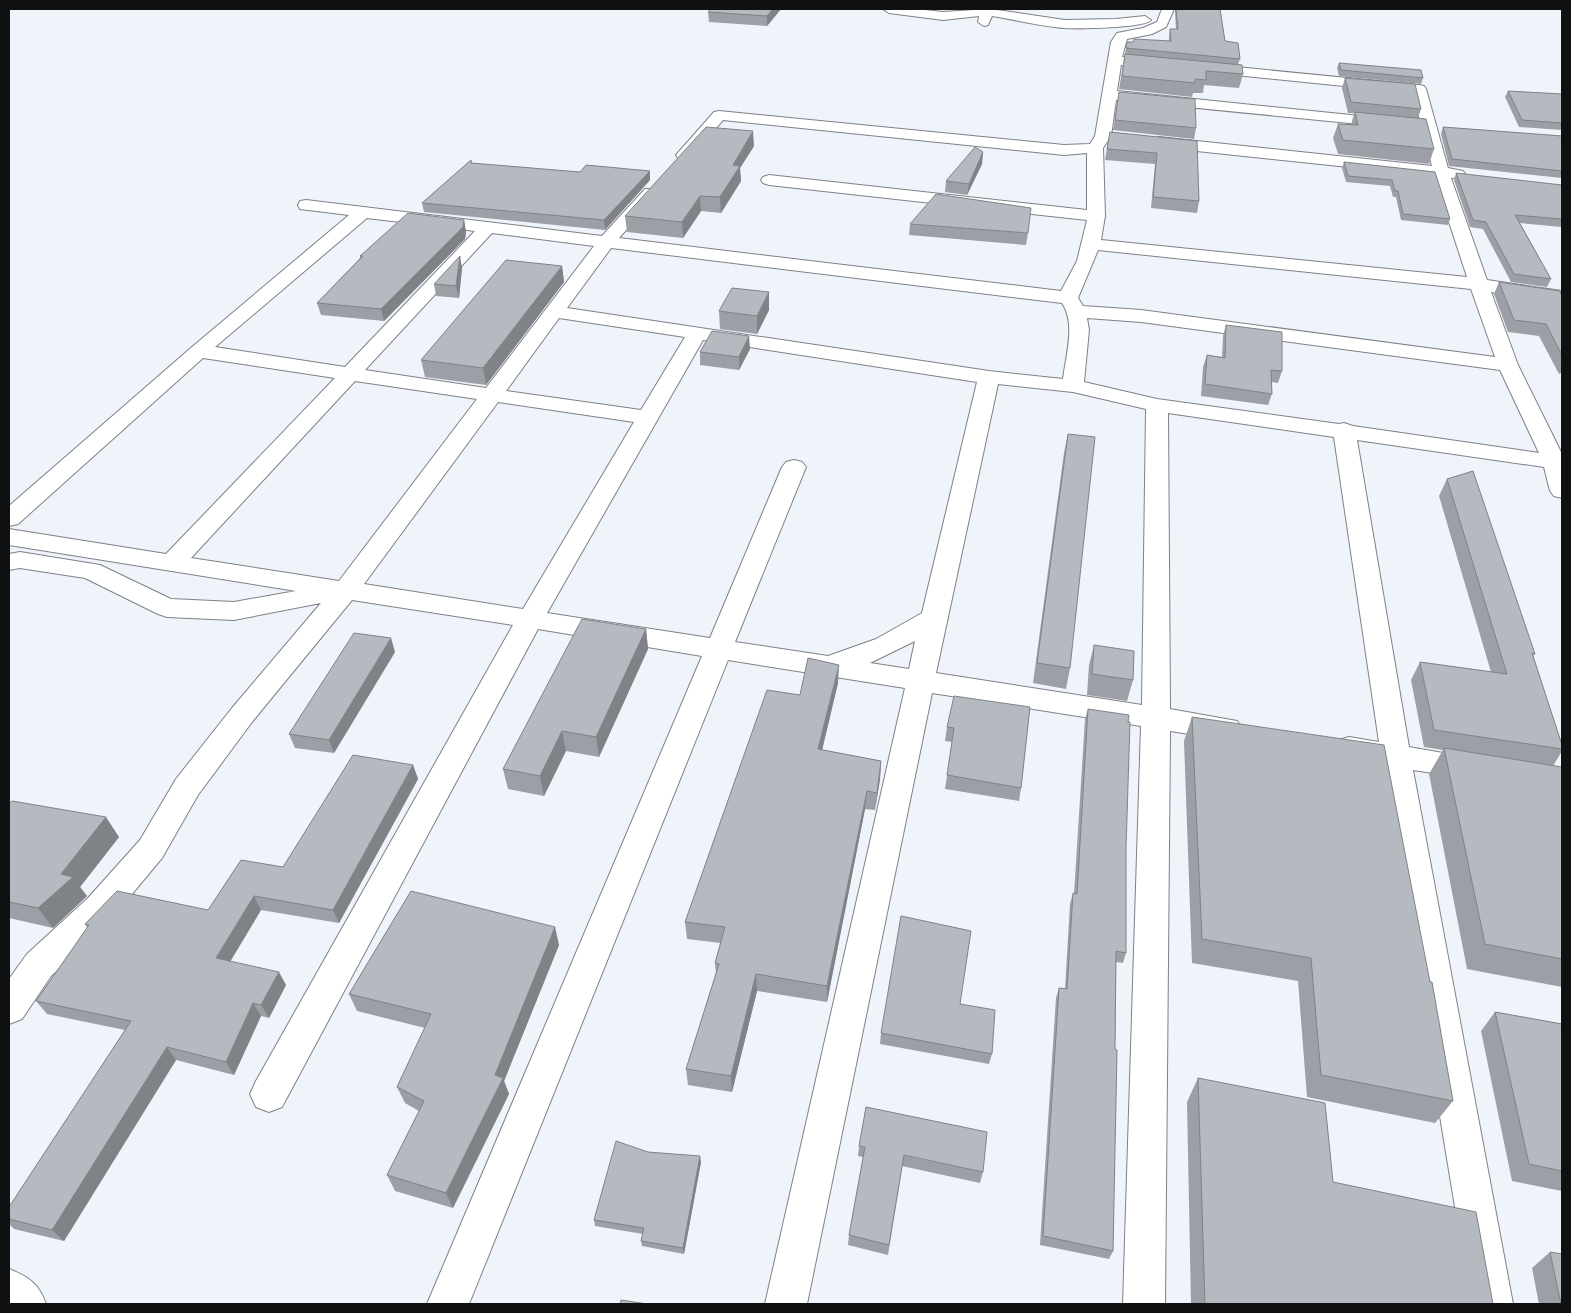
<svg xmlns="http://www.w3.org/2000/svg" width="1571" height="1313" font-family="'PT Serif',serif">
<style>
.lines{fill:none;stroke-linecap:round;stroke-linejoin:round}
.minor-casing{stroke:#7e8188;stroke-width:2}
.minor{fill:#fff;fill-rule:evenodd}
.wall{fill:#9c9fa5}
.shaded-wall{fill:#7f8286}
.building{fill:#b5b9c0;stroke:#7f8286}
</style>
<rect width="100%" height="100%" fill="#eff3fa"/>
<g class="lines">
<defs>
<g id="minor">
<path d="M883 9H916L943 12 990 9 1065 20 1116 19 1145 16 1151 20C1145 28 1077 29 1064 28 1040 26 1016 20 992 16L988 25 984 26 978 22 979 16 943 20 889 13Z"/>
<path d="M1162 9H1174L1166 27 1152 34 1127 39 1122 57 1160 60 1167 64 1160 68 1121 65 1117 91 1390 119 1395 120 1397 123 1395 126 1390 127 1116 100 1111 136 1103 148 1105 216 1101 240 1467 277 1434 176 1159 147 1154 145 1151 142 1154 139 1159 137 1432 166 1413 93 1205 72 1198 68 1205 64 1419 85 1424 86 1426 89 1448 168 1463 171 1465 174 1463 177 1451 178 1487 280 1562 291V303L1491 292 1518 365 1562 454V498L1554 496 1550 491 1544 467 1357 440 1409 747 1483 760 1487 768 1483 776 1472 779 1413 770 1513 1304H1471L1382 765 1339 756 1334 748 1339 740 1349 737 1379 742 1334 437 1168 413 1170 709 1237 721 1242 729 1237 737 1227 740 1170 731 1165 1304H1123L1141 726 932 693 807 1304H765L905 688 728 660 469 1304H427L702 656 538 629 282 1107 269 1112 256 1107 250 1094 256 1081 513 625 352 600 252 722 198 795 162 858 112 918 51 976 22 1019 9 1024V979L27 954 88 898 140 840 176 779 232 708 321 603 234 620 167 617 158 614 85 578 20 568 9 570V554L20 552 100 565 171 599 234 602 296 591 9 545V529L166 554 335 378 203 358 18 524 9 526V506L192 347 349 215 300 209 298 205 300 201 306 200 602 236 645 189H657L659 193 619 238 1061 291 1077 261 1087 220 769 185 763 183 761 180 763 177 769 175 1087 210V153L1064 155 723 120 690 158H678L676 155 714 112 719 111 1064 145 1090 144 1095 136 1111 42 1117 33 1143 28 1157 22ZM367 218 475 231 345 367 215 347ZM492 233 594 246 486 388 365 370ZM611 248 1062 303C1076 323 1066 355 1063 379L989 371 567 308ZM1098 250 1471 289 1495 357 1141 310 1083 306 1078 298ZM559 318 685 337 641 410 506 391ZM1087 318 1141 322 1500 370 1539 453 1353 426 1344 423 1339 424 1157 399 1084 382 1089 330ZM703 340 977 382 922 613 876 639 828 656 735 642 806 467 802 462 794 460 786 462 782 467 710 638 547 613ZM355 381 477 399 339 581 191 558ZM998 384 1073 392 1146 409 1142 705 936 673ZM498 402 634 422 523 609 364 584ZM915 641 909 669 870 663Z"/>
<path d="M9 1269C29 1277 39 1284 46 1304H9Z"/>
</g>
</defs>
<use href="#minor" class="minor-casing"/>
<use href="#minor" class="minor"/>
</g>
<g class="wall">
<path d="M781 9 767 26 709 22 708 12Z"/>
<path d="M1175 9H1220L1225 41 1240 59 1238 64 1243 74 1239 88 1204 85 1203 93H1193L1192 97 1119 89 1126 48 1133 42 1169 41V36L1170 29H1176L1175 12Z"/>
<path d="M1339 63 1423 78 1421 84 1339 76 1337 68Z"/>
<path d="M1345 78 1421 109 1418 118 1434 149 1429 164 1338 154 1333 138 1338 124 1351 125 1354 113H1348L1342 88Z"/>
<path d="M1508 91 1562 94V130L1519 127 1505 97Z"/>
<path d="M1119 92 1196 128 1194 139 1113 130Z"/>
<path d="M1443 127 1562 136V178L1449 166 1441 134Z"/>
<path d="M1110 132 1197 141 1199 201 1197 213 1151 208 1155 164 1105 160Z"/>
<path d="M754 146 740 168 741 181 721 213 701 211 683 238 627 232 625 216Z"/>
<path d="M983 152 982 164 967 195 945 192 946 181Z"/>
<path d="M471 160 472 163 580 172 650 171V180L605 230 424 212 422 203Z"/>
<path d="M1344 162 1435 172 1450 219 1448 225 1401 220 1396 197H1393L1390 186 1346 182 1342 168Z"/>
<path d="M1456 173 1562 185V227L1520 223 1551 279 1547 287 1511 282 1483 229 1470 227 1454 180Z"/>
<path d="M464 220 466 232 465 239 384 321 321 315 317 303 360 258V256Z"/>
<path d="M910 224 1028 233 1026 245 909 235Z"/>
<path d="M562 266 564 282 486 385 425 377 421 360Z"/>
<path d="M462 268 459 298 436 296 434 284Z"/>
<path d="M1499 282 1562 297V372L1559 374 1539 336 1508 332 1494 294Z"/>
<path d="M769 310 757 334 720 329 719 311Z"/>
<path d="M1226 325 1282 371 1278 383 1272 382V394L1268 405 1201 396 1203 367 1207 355 1222 357 1223 336Z"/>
<path d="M750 349 739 370 700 365V352Z"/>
<path d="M1068 434 1070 668 1066 689 1033 683 1064 453Z"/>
<path d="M1447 479 1535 654 1533 656 1562 745V751L1553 766 1562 767V987L1467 969 1429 774 1443 750 1424 747 1411 680 1420 662 1491 672 1439 496Z"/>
<path d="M646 629 648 649 599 757 566 751 544 796 508 789 503 769Z"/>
<path d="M1094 645 1133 680 1127 701 1087 695 1089 665Z"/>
<path d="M395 652 334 753 295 748 289 734Z"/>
<path d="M838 683 822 750 881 761 880 779 875 810 865 809 827 1002 757 991 732 1092 688 1085 686 1069 716 975 715 963 721 943 687 939 685 922 800 695Z"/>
<path d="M1030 707 1021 788 1019 801 945 789 952 742 945 741 947 727Z"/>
<path d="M1088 709 1126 848V953L1123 963 1116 962 1115 1049 1113 1251 1109 1259 1040 1245 1056 998 1059 988 1065 989 1070 904 1073 893 1074 894 1085 719Z"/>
<path d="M1192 717 1453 1101 1435 1123 1307 1097 1298 981 1192 963 1184 741Z"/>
<path d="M413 765 418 779 339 923 261 910 230 961 286 985 269 1018 261 1016 234 1075 176 1060 64 1241 14 1229 9 1224V1207L125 1030 47 1014 36 1001 87 928 85 924 208 910 283 867Z"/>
<path d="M9 804 119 837 80 887 87 896 53 928 9 918Z"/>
<path d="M559 945 504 1081 509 1094 453 1208 395 1191 387 1175 419 1111 405 1103 397 1087 425 1028 357 1011 349 994Z"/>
<path d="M960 1004 992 1054 989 1064 880 1044 881 1033Z"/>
<path d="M1495 1012 1562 1024V1191L1512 1181 1481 1031Z"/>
<path d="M1198 1078 1333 1182 1493 1304H1191L1187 1102Z"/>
<path d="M859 1146 983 1172 980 1183 902 1166 888 1255 848 1245 849 1235 863 1157 858 1156Z"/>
<path d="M648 1152 701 1162 684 1254 642 1246 641 1241 643 1234 595 1226 594 1220Z"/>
<path d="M1550 1252 1562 1304H1539L1532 1268Z"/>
</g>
<g class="shaded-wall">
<path d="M773 9H781L767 26V16Z"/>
<path d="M753 131 754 146 740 168 741 181 721 213 720 197 733 165Z"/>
<path d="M983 152 982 164 967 195 969 184Z"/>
<path d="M650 171V180L605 230 604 220Z"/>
<path d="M700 196 701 211 683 238 682 222Z"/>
<path d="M464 220 466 232 465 239 384 321 381 309Z"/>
<path d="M460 256 462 268 459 298 456 286Z"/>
<path d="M562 266 564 282 486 385 483 368Z"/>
<path d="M769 292V310L757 334V316Z"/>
<path d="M749 336 750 349 739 370V357Z"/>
<path d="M646 629 648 649 599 757 596 737Z"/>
<path d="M391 638 395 652 334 753 329 740Z"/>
<path d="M839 665 838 683 818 767V749Z"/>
<path d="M562 731 566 751 544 796 540 776Z"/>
<path d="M881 761 880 779 875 810 877 793Z"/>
<path d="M413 765 418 779 339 923 333 910Z"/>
<path d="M867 791 865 809 827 1002V986Z"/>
<path d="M106 817 119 837 80 887 87 896 53 928 38 908 61 874Z"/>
<path d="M254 896 261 910 224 972 216 958Z"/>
<path d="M555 927 559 945 504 1081 509 1094 453 1208 446 1193Z"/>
<path d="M279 972 286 985 269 1018 261 1005Z"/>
<path d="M756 974 757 991 732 1092 731 1076Z"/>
<path d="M253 1003 261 1016 234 1075 226 1062Z"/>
<path d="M167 1047 176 1060 64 1241 52 1230Z"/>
<path d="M700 1156 701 1162 684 1254 683 1248Z"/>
</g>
<g class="building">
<path d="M711 9H773L767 16 708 12Z"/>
<path d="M1176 9H1220L1225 41 1238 43 1240 59 1126 48 1127 42H1133L1134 39 1171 41 1170 29H1178Z"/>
<path d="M1125 54 1242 65 1243 74 1206 71V80L1195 79V83L1122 76Z"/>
<path d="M1339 63 1421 70 1423 78 1341 70Z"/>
<path d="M1345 78 1415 84 1421 109 1351 102Z"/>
<path d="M1508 91 1562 94V123L1522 120Z"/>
<path d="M1119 92 1195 99 1196 128 1115 120Z"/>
<path d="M1355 112 1426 119 1434 149 1343 140 1338 124 1358 125Z"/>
<path d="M706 127 753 131 733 165 740 166 720 197 700 196 682 222 625 216Z"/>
<path d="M1443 127 1562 136V171L1452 159Z"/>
<path d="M1110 132 1197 141 1199 201 1153 197 1157 153 1107 149Z"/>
<path d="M975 147 983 152 969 184 946 181Z"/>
<path d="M471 160V163L580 172 586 165 650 171 604 220 422 203Z"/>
<path d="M1344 162 1435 172 1450 219 1403 214 1398 191H1395L1392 180 1348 176Z"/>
<path d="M1456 173 1562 185V219L1515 215 1551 279 1514 274 1486 222 1473 220Z"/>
<path d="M936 194 1031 208 1028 233 910 224Z"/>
<path d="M408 213 464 220 463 227 381 309 317 303 363 256H360Z"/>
<path d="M460 256 456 286 434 284Z"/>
<path d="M506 260 562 266 483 368 421 360Z"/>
<path d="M1499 282 1560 291 1562 297V355L1546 324 1514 320Z"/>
<path d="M732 288 769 292 757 316 719 311Z"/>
<path d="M1226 325 1282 332V371L1271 370 1272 394 1205 384 1207 355 1225 358Z"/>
<path d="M712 331 749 336 739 357 700 352Z"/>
<path d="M1068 434 1095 437 1070 668 1037 663Z"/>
<path d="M1473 471 1535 654 1532 653 1562 745V749L1434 730 1420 662 1507 674 1447 479Z"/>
<path d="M582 619 646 629 596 737 562 731 540 776 503 769Z"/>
<path d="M354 633 391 638 329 740 289 734Z"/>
<path d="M1094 645 1134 651 1133 680 1092 674Z"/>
<path d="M808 658 839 665 818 749 881 761 877 793 867 791 827 986 756 974 731 1076 686 1069 719 964 715 963 725 927 685 922 767 690 800 695Z"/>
<path d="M954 696 1030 707 1021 788 947 775 954 728 947 727Z"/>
<path d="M1088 709 1129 715 1128 722H1130L1126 848V953L1116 951 1115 1049 1117 1050 1113 1251 1043 1236 1059 988 1067 989 1073 893 1077 894Z"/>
<path d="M1192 717 1384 745 1430 982H1432L1453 1101 1321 1075 1311 958 1202 939Z"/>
<path d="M1444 748 1562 767V959L1485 944Z"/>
<path d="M353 755 413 765 333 910 254 896 216 958 279 972 261 1005 253 1003 226 1062 167 1047 52 1230 9 1219V1207L131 1021 36 1001 89 925 85 924 117 891 208 910 241 860 283 867Z"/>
<path d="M12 801 106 817 61 874 73 877 38 908 9 902V804Z"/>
<path d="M411 891 555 927 495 1075 503 1078 446 1193 387 1175 424 1101 397 1087 431 1014 349 994Z"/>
<path d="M901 916 971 931 960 1004 995 1010 992 1054 881 1033Z"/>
<path d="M1495 1012 1562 1024V1171L1529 1164Z"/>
<path d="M1198 1078 1325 1103 1333 1182 1476 1212 1493 1304H1205Z"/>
<path d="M866 1107 987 1132 983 1172 904 1155 889 1245 849 1235 865 1147 859 1146Z"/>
<path d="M616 1141 648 1152 700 1156 683 1248 641 1241 644 1228 594 1220Z"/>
<path d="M1550 1252 1562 1254V1304H1561Z"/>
<path d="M621 1300 647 1304H620Z"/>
</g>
<rect width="1571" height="1313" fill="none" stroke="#0f1012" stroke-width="20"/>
</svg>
